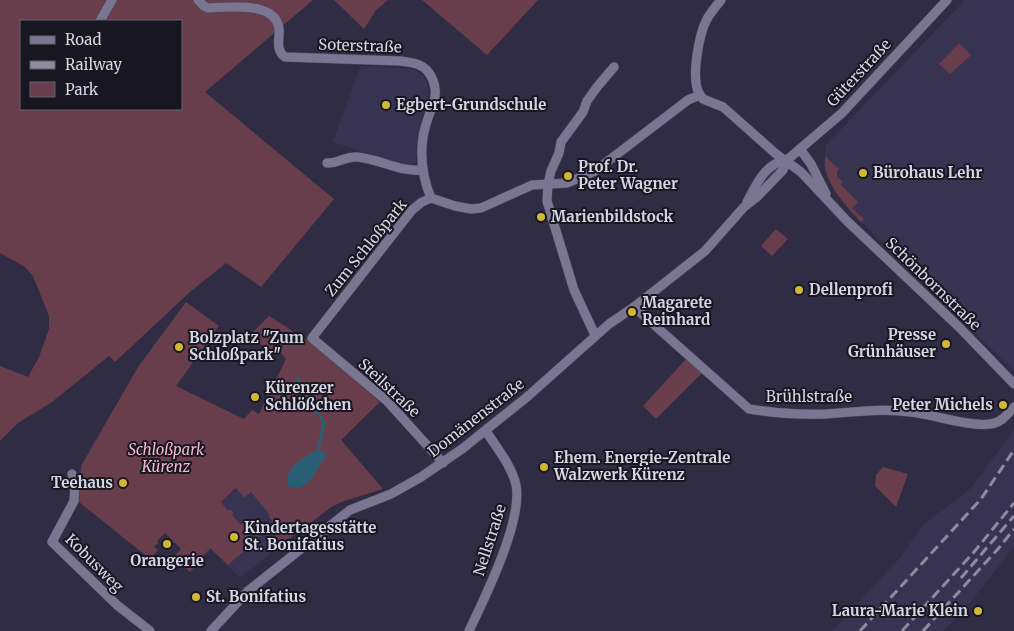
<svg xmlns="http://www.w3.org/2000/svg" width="1014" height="631" font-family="Merriweather,serif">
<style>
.built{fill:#383351}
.green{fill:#683e4d;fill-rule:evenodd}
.water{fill:#295f73}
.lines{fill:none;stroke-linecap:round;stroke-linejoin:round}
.stream{stroke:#295f73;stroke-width:3}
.minor-casing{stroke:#4d4a5e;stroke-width:10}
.minor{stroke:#7a7692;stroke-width:9}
.rail{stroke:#8d8c9e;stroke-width:3;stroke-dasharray:10 5;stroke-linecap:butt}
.poi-dot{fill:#d1b736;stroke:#171621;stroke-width:2}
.labels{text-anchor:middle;stroke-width:4;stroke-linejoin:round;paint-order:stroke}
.street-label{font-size:15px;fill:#d6d5e4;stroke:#171621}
.poi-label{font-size:15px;font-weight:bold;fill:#d6d5e4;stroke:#171621;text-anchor:start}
.park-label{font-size:15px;font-style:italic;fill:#f6b8cc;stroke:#171621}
</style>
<rect width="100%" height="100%" fill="#2f2c44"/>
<g class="built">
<path d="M965 0H1014V371L850 211 827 177 824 167 826 145Z"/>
<path d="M360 66 412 69 423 76 427 82 429 94 422 116 417 142 416 163 402 165 333 142Z"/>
<path d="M1014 430V547L969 604 943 631H832L899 559 923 525 970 489Z"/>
<path d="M237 489 239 492H251L270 515 268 517 277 526 271 531 282 544 240 578 211 549 190 572 174 557 221 502Z"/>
</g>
<g class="green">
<path d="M0 0H313L205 92 334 199 261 287 226 263 190 292 115 362 109 356 52 402 18 423 0 441V366L28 377 39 357 49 329V316L33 276 25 267 0 253ZM21 21H181V109H21Z"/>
<path d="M334 0H388L376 10 364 29Z"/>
<path d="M422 0H538L487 55Z"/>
<path d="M959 43 971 55 950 74 939 64Z"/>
<path d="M825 156 839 169 837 171V176L843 182 841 185 858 202 852 208 864 219 861 222C845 205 822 181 825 156Z"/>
<path d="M776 229 788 239 772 256 761 246Z"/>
<path d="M186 302 219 326 176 386 244 419 252 410 259 414 286 359 278 349 274 354 249 336 269 316 313 344 380 402 341 440 383 489 344 501 333 506 282 544 271 531 276 526 268 516 270 515 251 492 244 498 236 488 221 502 228 511 230 509 234 513 232 515 240 524 242 523 252 538 257 534 259 538 228 565 210 548 190 572 174 557 181 549 165 533 157 541 158 543 154 547 158 550 150 559 79 502 81 466 138 367Z"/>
<path d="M686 359 702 373 656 419 643 406Z"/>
<path d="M883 467 908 474 896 507 875 486 876 475Z"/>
</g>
<path class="water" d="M318 450 326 452C326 457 324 459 321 463 314 476 305 494 288 486 284 467 304 457 318 450Z"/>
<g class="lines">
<path class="stream" d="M297 378 324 423 318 450"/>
<defs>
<g id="minor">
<path d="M198 0 204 6 208 8C232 7 283 0 279 36 278 45 278 52 285 57L400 61C406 62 413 62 419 65 432 70 438 88 434 101 430 113 425 124 423 137 420 158 423 179 431 198"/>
<path d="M100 21 112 0"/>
<path d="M700 95C690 80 699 34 707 19 711 12 716 6 721 0"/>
<path d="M800 149 811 164 826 194"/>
<path d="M787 160 842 113 947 0"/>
<path d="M327 163C337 164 346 156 357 157 381 159 397 172 423 170"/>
<path d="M747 202C756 185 765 163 787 160"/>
<path d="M634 307 749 409C774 413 800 415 826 414 854 412 882 408 910 412 932 414 969 427 990 424 1001 423 1007 415 1014 407"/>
<path d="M595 335 574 290 547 201 548 184 551 171 559 153 561 142 583 112 587 101 597 87 614 67"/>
<path d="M443 463 387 401 312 338 412 210 422 202 431 198 455 206 471 209 481 208 532 185 567 183 595 171 688 100 700 95 703 99 723 107 776 154 801 172 847 221 959 327 1014 384"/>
<path d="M72 474 75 486 74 501 52 542 117 605 150 631"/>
<path d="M211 631 248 591 350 510 391 494 421 477 462 449 527 397 609 324 634 307 705 251 744 207 757 197 783 170 787 160"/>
<path d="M469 631C485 597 523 521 516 485 512 466 496 447 486 431"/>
</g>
</defs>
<use href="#minor" class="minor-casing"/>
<use href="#minor" class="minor"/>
<g class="rail">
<path d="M961 578 1014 516"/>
<path d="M860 631 981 499 1014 450"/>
<path d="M902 631 974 552 1014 503"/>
<path d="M923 631 998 549 1014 529"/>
</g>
</g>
<g class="poi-dot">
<circle cx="386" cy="105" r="5"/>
<circle cx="863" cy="173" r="5"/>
<circle cx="568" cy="176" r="5"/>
<circle cx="541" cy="217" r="5"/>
<circle cx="799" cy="290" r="5"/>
<circle cx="632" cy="312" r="5"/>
<circle cx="946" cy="344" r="5"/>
<circle cx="179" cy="347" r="5"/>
<circle cx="255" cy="397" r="5"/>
<circle cx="1003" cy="405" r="5"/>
<circle cx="544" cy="467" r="5"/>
<circle cx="123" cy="483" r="5"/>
<circle cx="234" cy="537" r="5"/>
<circle cx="167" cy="544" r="5"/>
<circle cx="196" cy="597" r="5"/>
<circle cx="978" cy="611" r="5"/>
</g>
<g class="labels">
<g class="street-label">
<text transform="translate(360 46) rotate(2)" y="5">Soterstraße</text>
<text transform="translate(859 73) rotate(-47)" y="5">Güterstraße</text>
<text transform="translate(366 248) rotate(-51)" y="5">Zum Schloßpark</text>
<text transform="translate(933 284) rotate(44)" y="5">Schönbornstraße</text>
<text transform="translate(389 388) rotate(43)" y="5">Steilstraße</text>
<text x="809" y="402">Brühlstraße</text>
<text transform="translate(476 418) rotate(-38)" y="5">Domänenstraße</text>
<text transform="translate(490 540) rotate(-72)" y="5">Nellstraße</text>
<text transform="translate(94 563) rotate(45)" y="5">Kobusweg</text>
</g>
<g class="poi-label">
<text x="396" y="110">Egbert-Grundschule</text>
<text x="578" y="172">Prof. Dr.<tspan x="578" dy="17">Peter Wagner</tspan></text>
<text x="873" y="178">Bürohaus Lehr</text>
<text x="551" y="222">Marienbildstock</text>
<text x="809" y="295">Dellenprofi</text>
<text x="642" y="308">Magarete<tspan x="642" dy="17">Reinhard</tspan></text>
<text x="936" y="340" text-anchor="end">Presse<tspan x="936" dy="17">Grünhäuser</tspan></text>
<text x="189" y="343">Bolzplatz "Zum<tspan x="189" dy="17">Schloßpark"</tspan></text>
<text x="265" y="393">Kürenzer<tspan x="265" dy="17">Schlößchen</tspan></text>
<text x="993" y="410" text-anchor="end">Peter Michels</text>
<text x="554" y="463">Ehem. Energie-Zentrale<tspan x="554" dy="17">Walzwerk Kürenz</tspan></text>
<text x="113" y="488" text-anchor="end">Teehaus</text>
<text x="244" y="533">Kindertagesstätte<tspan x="244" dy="17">St. Bonifatius</tspan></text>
<text x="167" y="566" text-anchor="middle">Orangerie</text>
<text x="206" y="602">St. Bonifatius</text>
<text x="968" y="616" text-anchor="end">Laura-Marie Klein</text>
</g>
<g class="park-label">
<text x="166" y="455">Schloßpark<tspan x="166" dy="17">Kürenz</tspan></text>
</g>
</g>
<rect x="20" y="20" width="162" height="90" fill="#171621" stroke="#63626f"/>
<rect x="30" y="36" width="25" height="8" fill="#7a7692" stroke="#63626f"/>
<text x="65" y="45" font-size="15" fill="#d6d5e4">Road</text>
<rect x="30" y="61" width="25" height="8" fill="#8d8c9e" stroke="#63626f"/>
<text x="65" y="70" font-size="15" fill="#d6d5e4">Railway</text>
<rect x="30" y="82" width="25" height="15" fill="#683e4d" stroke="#63626f"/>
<text x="65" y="95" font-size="15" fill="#d6d5e4">Park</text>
</svg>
